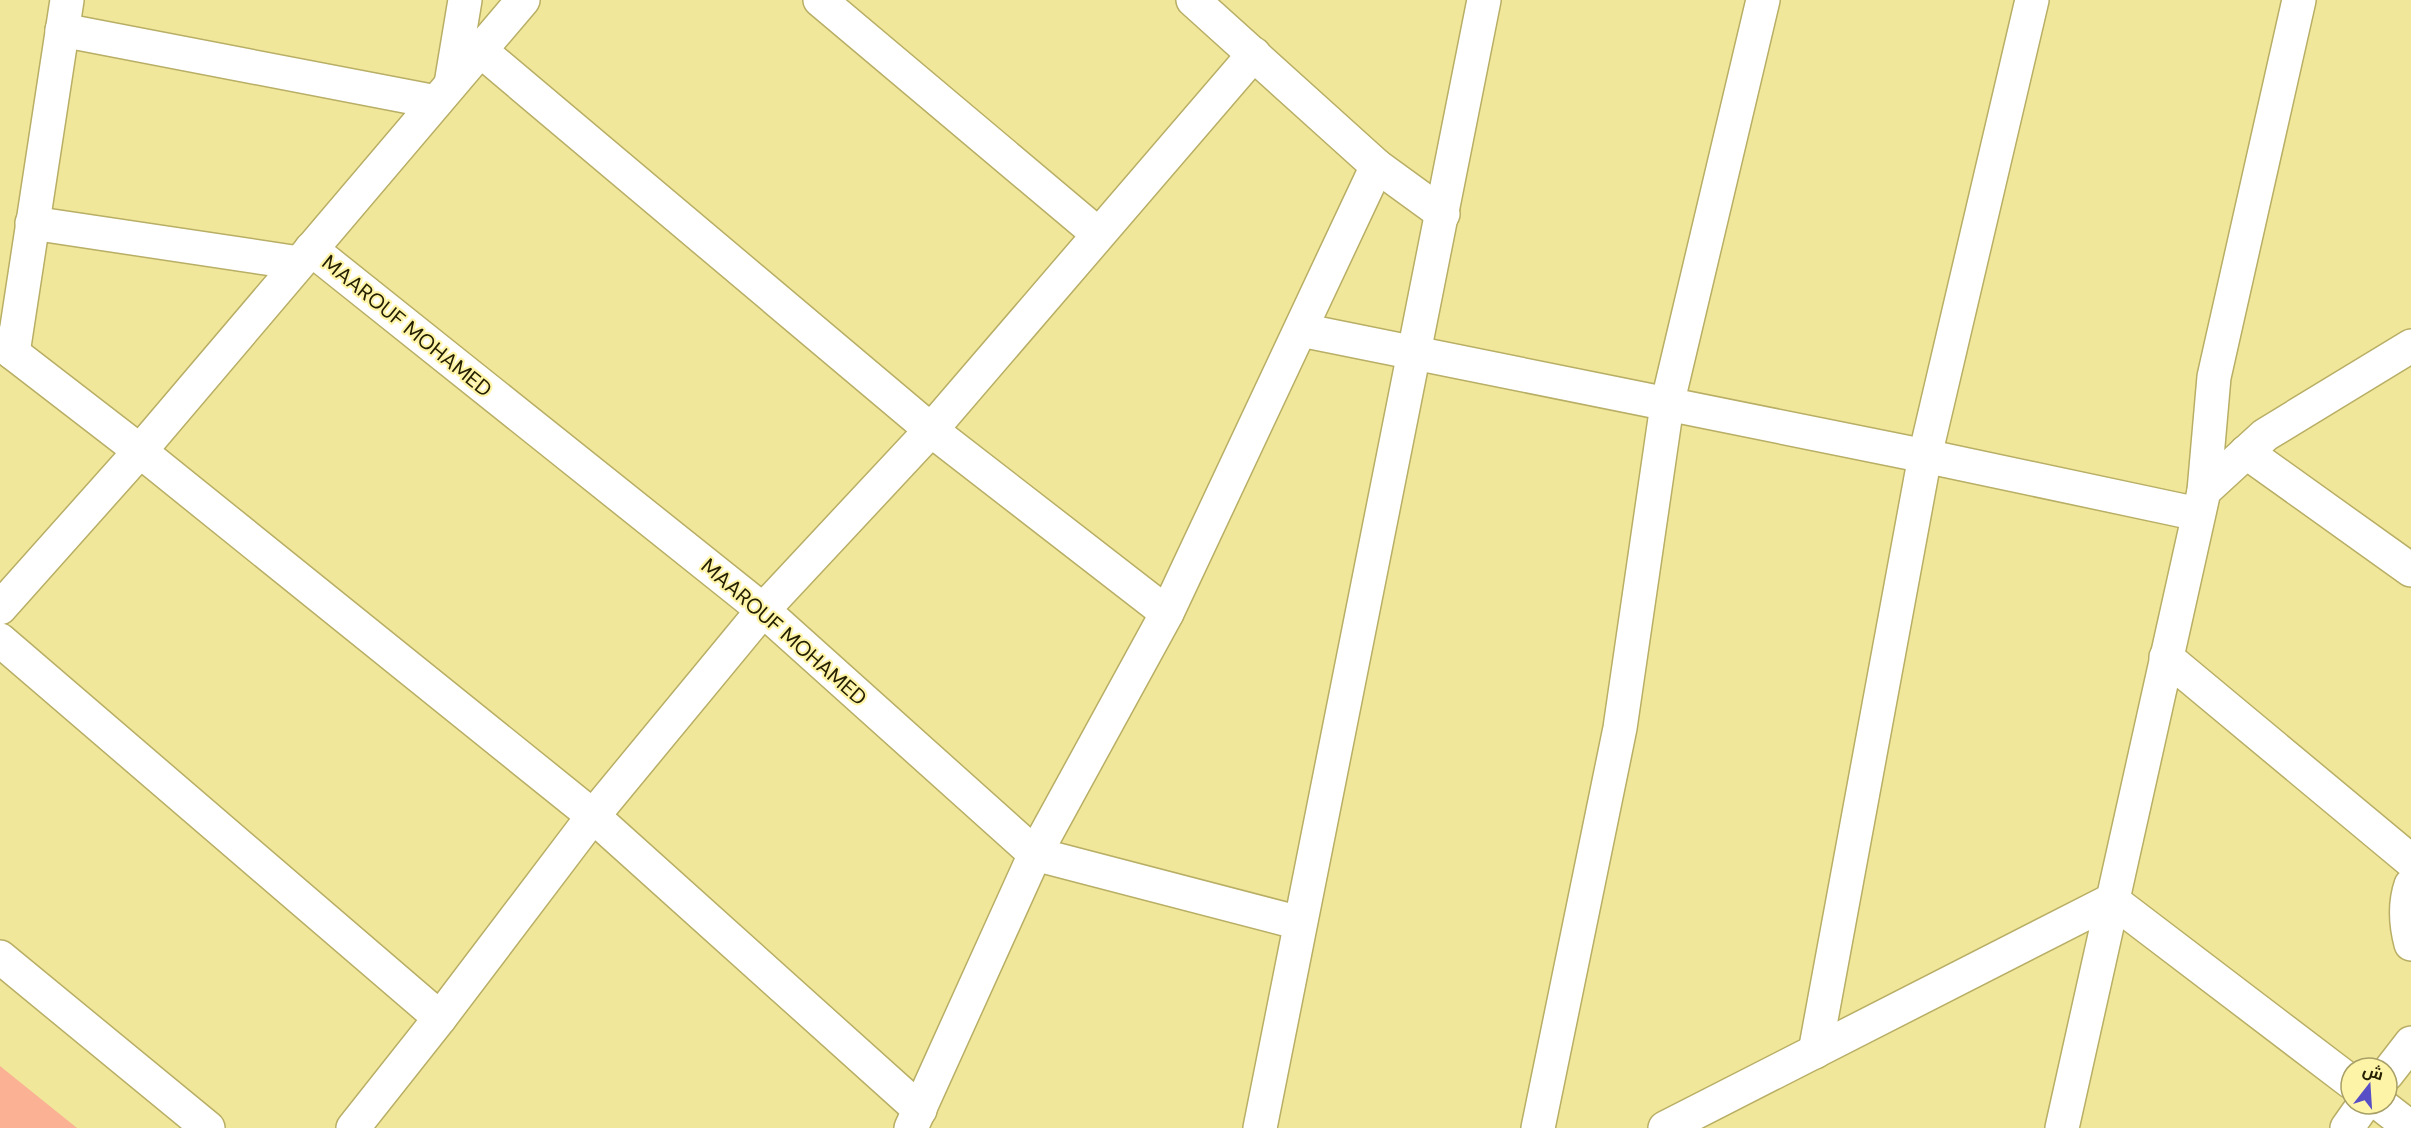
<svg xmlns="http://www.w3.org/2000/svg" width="2411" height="1128" font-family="'DM Sans',Cairo,sans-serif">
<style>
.green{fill:#fbb194}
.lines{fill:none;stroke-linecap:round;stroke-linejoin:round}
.minor-casing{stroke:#b8ae65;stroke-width:36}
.tertiary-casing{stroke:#b8ae65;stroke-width:36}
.minor{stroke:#fff;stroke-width:33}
.tertiary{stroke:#fff;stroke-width:33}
.labels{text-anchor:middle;stroke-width:4.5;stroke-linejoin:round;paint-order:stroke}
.street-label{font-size:21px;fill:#252002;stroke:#fef4a8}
</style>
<rect width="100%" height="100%" fill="#f1e79b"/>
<path class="green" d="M0 1066 77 1128H0Z"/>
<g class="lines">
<defs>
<g id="minor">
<path d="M820 0 1098 234"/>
<path d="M1193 0 1377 166 1443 214"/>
<path d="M62 30 436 102"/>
<path d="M480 50 931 430 1167 613"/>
<path d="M451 84 465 0"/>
<path d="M32 223 299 263"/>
<path d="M311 249 763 610 1035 854 1300 923"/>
<path d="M1301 330 1925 456 2198 514"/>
<path d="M0 343 140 451 593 816 920 1110"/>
<path d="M13 353 67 0"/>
<path d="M2246 452 2411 570"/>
<path d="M2204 491 2214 377 2299 0"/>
<path d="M0 608 140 451 523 0"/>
<path d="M0 640 440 1018"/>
<path d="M2166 657 2411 861"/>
<path d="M2411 885C2404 905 2406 925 2411 944"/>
<path d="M1815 1052 1925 456 2032 0"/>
<path d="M2387 1074 2411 1043"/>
<path d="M2380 1104 2411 1128"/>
<path d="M353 1128 440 1018 593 816 763 610 931 430 1254 54"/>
<path d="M911 1128 1035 854 1167 613 1377 166"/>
<path d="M1260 1128 1484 0"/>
<path d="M1538 1128 1620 728 1667 405 1763 0"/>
<path d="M1665 1128 2112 900 2351 1082"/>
<path d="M2062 1128 2204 491 2265 435 2411 346"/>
<path d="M2347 1128 2364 1104"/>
</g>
<path id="tertiary" d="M0 957 208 1128"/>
</defs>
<use href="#minor" class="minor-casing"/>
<use href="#tertiary" class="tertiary-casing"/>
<use href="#minor" class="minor"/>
<use href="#tertiary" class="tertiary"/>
</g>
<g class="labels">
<g class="street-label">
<text transform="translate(407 326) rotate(39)" y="7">MAAROUF MOHAMED</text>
<text transform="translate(784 632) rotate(41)" y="7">MAAROUF MOHAMED</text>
</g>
</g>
<g transform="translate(2369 1086) rotate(17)"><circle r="28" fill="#fef4a8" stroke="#a79f66" stroke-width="1.5"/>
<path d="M0-4.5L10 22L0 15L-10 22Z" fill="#584ec6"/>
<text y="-9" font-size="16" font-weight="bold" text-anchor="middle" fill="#252002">ش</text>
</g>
</svg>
